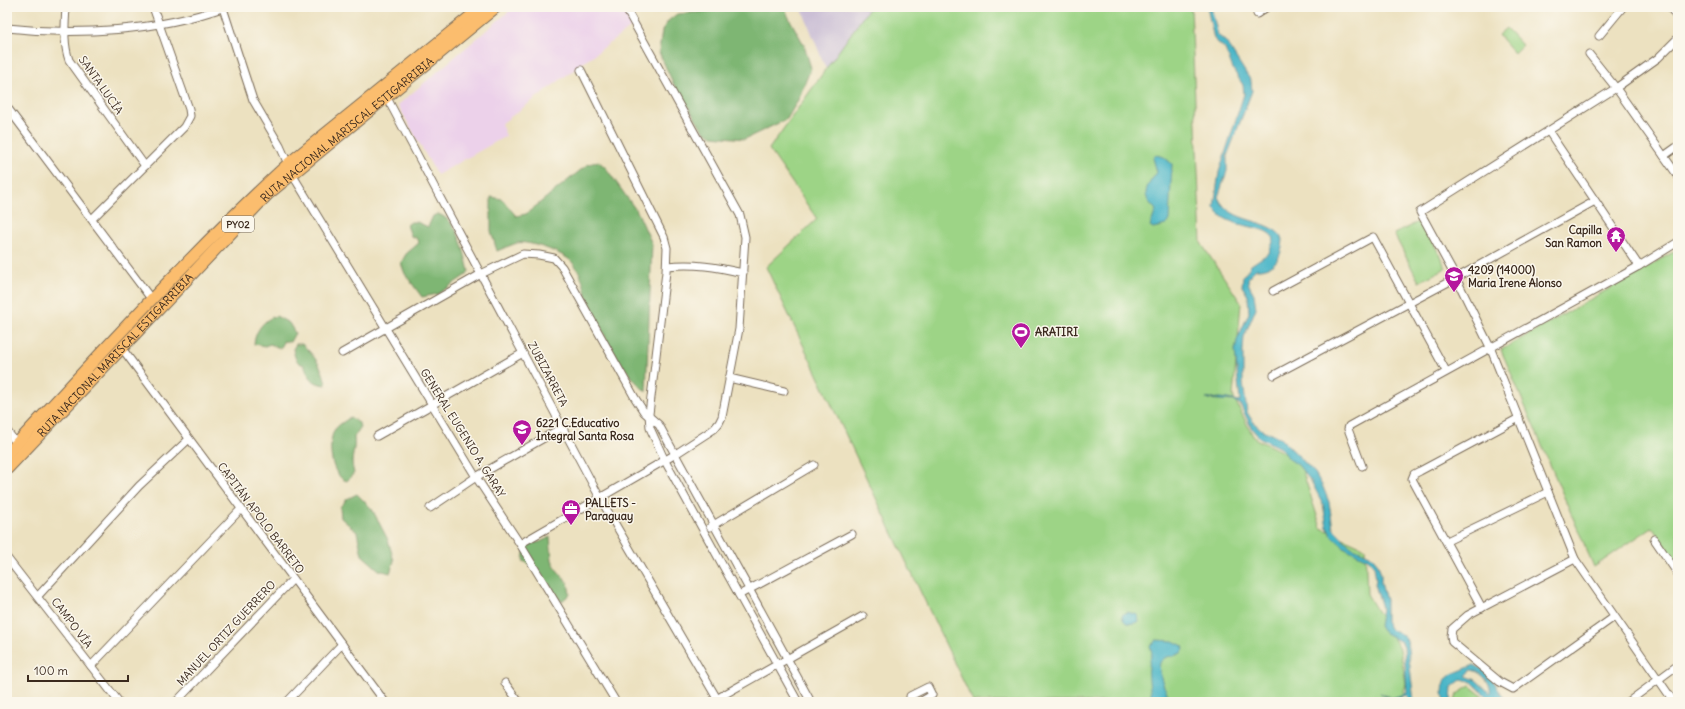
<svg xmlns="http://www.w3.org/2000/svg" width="1685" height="709" font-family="Delius,sans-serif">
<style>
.built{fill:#ecd1ea}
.industrial{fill:#cbbfd5}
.green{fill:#9dd486;stroke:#6c7f52}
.forest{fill:#7eb673;stroke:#5c7048}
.water{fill:#4ab5c7;stroke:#427072;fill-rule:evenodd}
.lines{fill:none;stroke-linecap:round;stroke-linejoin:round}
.minor-casing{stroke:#796a57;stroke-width:9}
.highway-casing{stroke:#796a57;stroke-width:13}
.minor{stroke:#fff;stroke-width:7}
.highway{stroke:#fbbd6e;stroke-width:11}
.labels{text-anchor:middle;stroke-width:3;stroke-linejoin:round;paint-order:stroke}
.shield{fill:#fbf7ec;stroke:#75685c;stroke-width:1}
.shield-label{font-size:10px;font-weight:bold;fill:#3b2a1e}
.street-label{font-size:11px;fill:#3b2a1e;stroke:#fbf7ec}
.poi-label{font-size:11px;font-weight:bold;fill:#3b2a1e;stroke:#fbf7ec;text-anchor:start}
</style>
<rect width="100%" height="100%" fill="#fbf7ec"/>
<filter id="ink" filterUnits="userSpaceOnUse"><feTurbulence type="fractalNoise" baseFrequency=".025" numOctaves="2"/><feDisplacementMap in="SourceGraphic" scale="8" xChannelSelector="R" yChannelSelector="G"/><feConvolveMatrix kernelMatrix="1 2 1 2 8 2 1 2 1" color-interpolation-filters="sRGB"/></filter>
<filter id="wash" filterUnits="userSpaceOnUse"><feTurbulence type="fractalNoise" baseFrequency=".012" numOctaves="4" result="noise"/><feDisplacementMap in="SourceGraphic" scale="16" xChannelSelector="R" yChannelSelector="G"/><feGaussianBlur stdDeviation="0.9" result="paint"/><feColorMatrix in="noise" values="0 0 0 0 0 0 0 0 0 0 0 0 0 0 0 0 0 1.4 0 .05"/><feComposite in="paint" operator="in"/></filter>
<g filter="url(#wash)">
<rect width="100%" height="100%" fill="#ece1c0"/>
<path class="built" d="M514 7H625L634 25 501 124 506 136 437 175 398 105Z"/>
<path class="industrial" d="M801 7H870L826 69Z"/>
<g class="green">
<path d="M870 7H1191L1201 243 1241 303 1233 396 1254 438 1299 460 1321 528 1365 548 1367 594 1400 649 1406 683 1403 696 1397 702H973L766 267 817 219 769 149Z"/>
<path d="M1506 28 1522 45 1514 53 1498 35Z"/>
<path d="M1422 220 1446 268 1419 282 1394 234Z"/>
<path d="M1677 250 1678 565 1652 527 1594 567 1501 350Z"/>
<path d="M1470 686 1490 702H1455L1457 694Z"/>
</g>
<g class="forest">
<path d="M719 7H785L788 16 804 45 811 68 798 100 787 119 745 139 712 136 703 130 673 83 659 52 662 31 668 21 677 14 710 11Z"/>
<path d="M598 161 606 168 638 213 652 244 646 392C620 368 603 335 589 302 582 286 585 276 571 261 563 253 528 240 517 243 511 245 504 248 497 251L491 231V197L502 199 516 216 526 214 587 165Z"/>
<path d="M438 214C459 221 464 252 469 271L466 275 438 294 422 297 405 274 401 263 406 254 419 243 416 238 411 236 407 225 411 222H417L428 227 433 216Z"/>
<path d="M276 316 289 323 295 333 290 342 283 341 282 346 280 348 270 344 265 346 254 344C255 331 264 319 276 316Z"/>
<path d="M296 344H302C314 355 324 369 326 385 311 383 311 379 304 365 295 362 295 357 293 349Z"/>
<path d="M350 417 359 423 360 428 354 437C356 453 349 457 354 473L347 481C330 477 327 441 335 429 339 424 346 421 350 417Z"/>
<path d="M357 494 372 509 388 540 394 561 390 573 379 570 362 555 357 532 341 518 340 507 347 499Z"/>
<path d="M550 537 552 560 557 570 568 583 570 594 562 601C554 597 554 591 549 584 542 576 533 565 523 561L525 547 529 544 540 542Z"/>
</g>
<g class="water">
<path d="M1207 7H1211L1218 35 1226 42 1251 81 1252 91 1227 156V171L1218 197C1231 226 1270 216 1283 239 1282 257 1275 270 1256 269L1250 275 1248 279 1249 285 1254 294 1256 308 1244 337 1243 350V383L1247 412 1253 422 1262 430 1281 438 1315 473 1323 487 1329 502 1333 528 1351 547 1370 555 1378 564 1381 574V583L1386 600V621L1391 630 1401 634 1407 640 1414 702H1409L1407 695 1393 699 1380 693 1392 698 1407 693 1404 647 1401 642 1382 631 1379 626 1382 608 1375 584 1376 580 1374 566 1369 560 1345 548 1331 535 1327 527 1323 504 1311 481 1298 465 1289 459 1282 449 1259 437 1252 429 1240 404 1234 401 1206 399 1221 398 1240 401 1235 350 1237 340 1249 313 1248 296 1242 286 1243 277 1251 265 1269 253 1274 239C1266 222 1226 231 1214 207L1219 172 1244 94 1243 85 1234 71 1225 49 1214 39Z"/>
<path d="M1156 155 1164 157 1172 164 1169 220 1166 225 1153 228 1150 226 1156 210C1154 207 1151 205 1149 202 1141 190 1151 182 1157 172L1153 158Z"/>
<path d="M1127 612 1138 615 1139 622C1130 624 1123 625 1122 615Z"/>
<path d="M1156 640 1173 641 1183 646 1184 650C1178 658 1168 654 1162 660 1154 667 1167 695 1172 702H1153C1149 687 1146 668 1152 653L1150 646Z"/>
<path d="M1474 665C1491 671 1497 689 1507 702H1492L1472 682 1462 679 1452 687 1451 702H1445L1443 692 1444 681 1452 674ZM1471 670C1481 671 1492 683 1490 693L1476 680 1466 676Z"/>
</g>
</g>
<g filter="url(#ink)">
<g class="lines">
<defs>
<g id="minor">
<path d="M66 7C65 25 63 43 69 60L145 166"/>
<path d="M1670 7 1678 19"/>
<path d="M223 8 253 100 280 146 288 164"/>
<path d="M1257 14 1267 7"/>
<path d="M7 28C77 36 158 31 225 7"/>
<path d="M1599 36 1623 7"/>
<path d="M1589 54 1616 88 1678 176"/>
<path d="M581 70 664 237 667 248 666 272 649 414 650 428 665 461 798 702"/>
<path d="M386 96 600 498 719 702"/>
<path d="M7 107 152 300"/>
<path d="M1549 132 1639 266"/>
<path d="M1664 156 1678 146"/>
<path d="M292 174 476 477 520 544 616 702"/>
<path d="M92 219 184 127 190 116 189 109 153 7"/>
<path d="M667 266C694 263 717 267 743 273"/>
<path d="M1273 291 1373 237 1446 371"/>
<path d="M121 347 385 702"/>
<path d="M342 353 481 274 523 254 539 255 554 258 562 267 635 398 644 412 659 425 811 702"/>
<path d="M1274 375 1456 278 1595 201"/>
<path d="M729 378 784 391"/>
<path d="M7 431 17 444"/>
<path d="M377 436 523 353"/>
<path d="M1362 466 1348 429 1349 426 1639 266 1678 242"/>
<path d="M430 508 476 477 563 427"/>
<path d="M710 527 814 465"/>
<path d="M1654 539 1678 574"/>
<path d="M1447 541 1548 492"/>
<path d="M520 544 674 455 714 429 719 423 722 417 739 329 745 237 740 215 625 7"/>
<path d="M7 558 119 702"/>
<path d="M1575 559 1468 615 1452 629 1451 636 1452 642 1500 682 1513 689 1614 617"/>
<path d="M739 595 852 534"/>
<path d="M38 596 139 486 189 439"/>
<path d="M1482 608 1412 479 1414 474 1420 471 1519 418"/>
<path d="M91 666 241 509"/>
<path d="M505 683 519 702"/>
<path d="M176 702 293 579"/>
<path d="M287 702 342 644"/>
<path d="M711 702 863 616"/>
<path d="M910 702V696L928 687 932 695 920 702"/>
<path d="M1628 702 1678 665"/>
<path d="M1674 702 1575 559 1490 347 1456 278 1420 212 1616 88 1658 58 1678 38"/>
</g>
<g id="highway">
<path d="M7 454C99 356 189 255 288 164L482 7"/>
<path id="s1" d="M7 469 268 194 496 7"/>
</g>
</defs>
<use href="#minor" class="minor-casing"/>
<use href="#highway" class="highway-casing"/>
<use href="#minor" class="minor"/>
<use href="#highway" class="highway"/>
</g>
</g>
<defs>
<symbol id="temple-pin" viewBox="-11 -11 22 30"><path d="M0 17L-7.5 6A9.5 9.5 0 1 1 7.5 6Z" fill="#b5179e" stroke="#fbf7ec"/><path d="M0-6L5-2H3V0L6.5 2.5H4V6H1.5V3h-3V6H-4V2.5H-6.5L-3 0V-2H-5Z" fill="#fff"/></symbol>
<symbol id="school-pin" viewBox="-11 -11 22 30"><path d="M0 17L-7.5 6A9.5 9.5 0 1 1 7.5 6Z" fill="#b5179e" stroke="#fbf7ec"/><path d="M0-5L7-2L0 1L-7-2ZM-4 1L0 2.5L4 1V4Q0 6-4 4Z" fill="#fff"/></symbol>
<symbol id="stadium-pin" viewBox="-11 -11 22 30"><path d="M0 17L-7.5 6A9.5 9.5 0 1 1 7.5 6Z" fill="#b5179e" stroke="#fbf7ec"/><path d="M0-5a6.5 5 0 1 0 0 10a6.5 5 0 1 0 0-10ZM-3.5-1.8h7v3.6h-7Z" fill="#fff"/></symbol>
<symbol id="office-pin" viewBox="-11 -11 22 30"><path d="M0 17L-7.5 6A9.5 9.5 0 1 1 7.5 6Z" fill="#b5179e" stroke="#fbf7ec"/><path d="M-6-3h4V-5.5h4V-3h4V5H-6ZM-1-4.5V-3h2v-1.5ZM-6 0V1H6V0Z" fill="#fff"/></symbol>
</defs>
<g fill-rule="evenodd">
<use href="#temple-pin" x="1605" y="225" width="22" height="30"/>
<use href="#school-pin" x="1443" y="265" width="22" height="30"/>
<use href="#stadium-pin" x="1010" y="321" width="22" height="30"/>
<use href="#school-pin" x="511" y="418" width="22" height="30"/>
<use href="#office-pin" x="560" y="498" width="22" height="30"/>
</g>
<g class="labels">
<rect class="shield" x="222" y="216" width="32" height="16" rx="3"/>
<g class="shield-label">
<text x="238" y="228">PY02</text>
</g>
<g class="street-label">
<text transform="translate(101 85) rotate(55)" y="4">SANTA LUCÍA</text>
<text dy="4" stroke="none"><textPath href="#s1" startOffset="481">RUTA NACIONAL MARISCAL ESTIGARRIBIA</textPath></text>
<text dy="4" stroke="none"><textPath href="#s1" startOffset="157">RUTA NACIONAL MARISCAL ESTIGARRIBIA</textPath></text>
<text transform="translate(548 374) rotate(62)" y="4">ZUBIZARRETA</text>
<text transform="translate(463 433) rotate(58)" y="4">GENERAL EUGENIO A. GARAY</text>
<text transform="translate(261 518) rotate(53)" y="4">CAPITÁN APOLO BARRETO</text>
<text transform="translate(72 623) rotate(53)" y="4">CAMPO VÍA</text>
<text transform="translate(226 633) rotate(-47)" y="4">MANUEL ORTIZ GUERRERO</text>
</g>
<g class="poi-label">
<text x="1602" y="234" text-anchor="end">Capilla<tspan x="1602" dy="13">San Ramon</tspan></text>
<text x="1468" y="274">4209 (14000)<tspan x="1468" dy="13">Maria Irene Alonso</tspan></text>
<text x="1035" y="336">ARATIRI</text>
<text x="536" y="427">6221 C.Educativo<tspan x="536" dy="13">Integral Santa Rosa</tspan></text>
<text x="585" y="507">PALLETS -<tspan x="585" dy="13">Paraguay</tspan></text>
</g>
</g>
<rect width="1685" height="709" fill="none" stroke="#fbf7ec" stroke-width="24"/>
<path d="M28 675v6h100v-6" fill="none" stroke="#3b2a1e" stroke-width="2"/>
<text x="34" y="675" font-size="12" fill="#3b2a1e" stroke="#fbf7ec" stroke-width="3" paint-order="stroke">100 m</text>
</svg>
